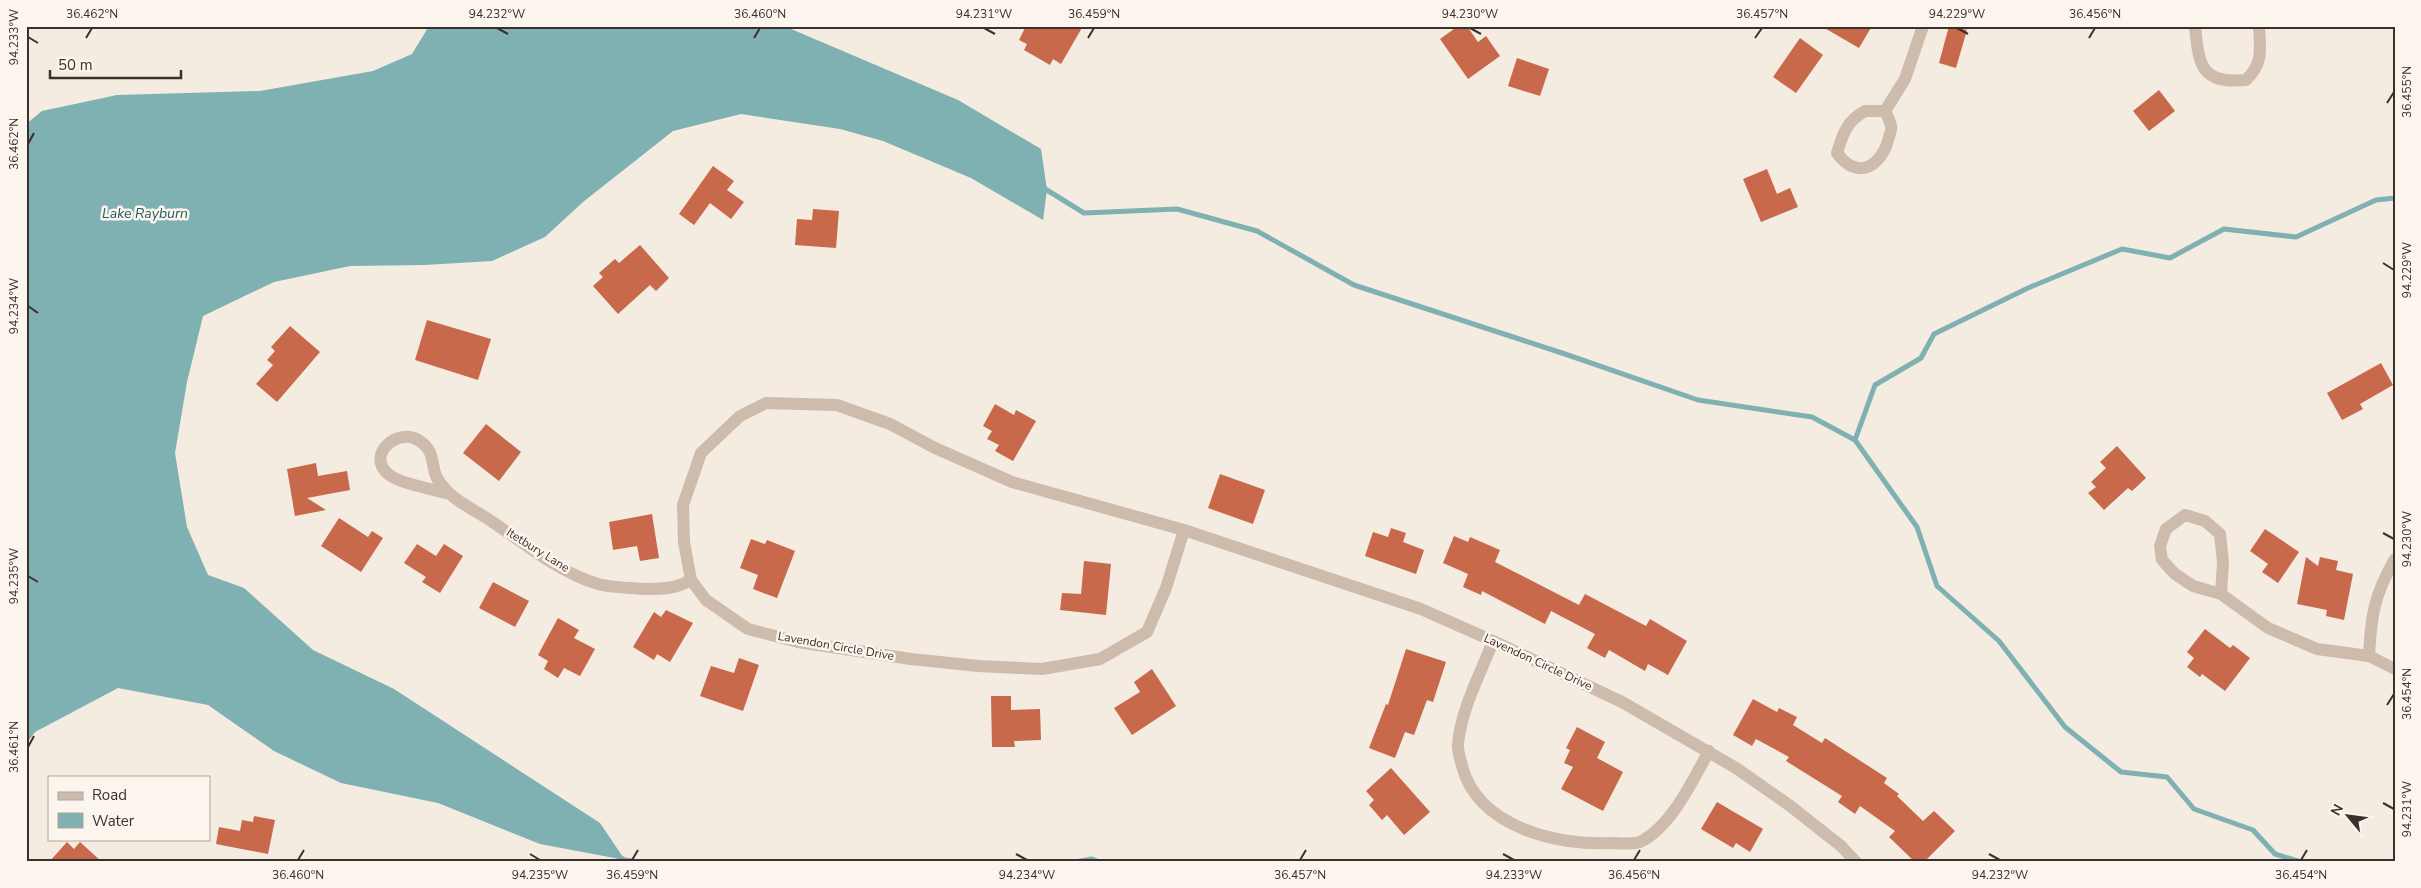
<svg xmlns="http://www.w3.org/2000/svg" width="2421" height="888" font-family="'Nunito Sans',sans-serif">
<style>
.water{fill:#7fb0b2}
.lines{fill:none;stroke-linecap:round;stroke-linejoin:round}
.stream{stroke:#7fb0b2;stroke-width:5}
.building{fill:#c8694b}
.minor{stroke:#cdbbac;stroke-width:12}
.ticks{fill:none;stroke:#3b302b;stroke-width:2}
.labels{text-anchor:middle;stroke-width:5;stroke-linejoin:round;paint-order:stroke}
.street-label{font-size:12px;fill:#3b302b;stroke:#fbf5ee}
.water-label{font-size:14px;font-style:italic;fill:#1f5a5e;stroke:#fbf5ee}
.neatline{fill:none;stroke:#3b302b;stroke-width:2}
.ticks-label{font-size:12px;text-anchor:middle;fill:#3b302b}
</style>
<rect width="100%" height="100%" fill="#f4ebe1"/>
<path class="water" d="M429 26H784L958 100 1041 149 1047 190 1043 220 971 178 883 141 840 129 741 114 673 131 583 202 545 237 492 261 425 265 350 266 274 282 203 316 187 382 175 453 187 527 208 575 244 588 313 650 394 689 600 823 625 860 540 844 438 803 341 783 274 751 208 705 118 688 35 732 26 744V124L42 111 117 95 260 91 373 71 412 54Z"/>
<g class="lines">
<g class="stream">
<path d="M1042 187 1084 213 1177 209 1257 231 1354 285 1565 354 1698 400 1812 417 1855 440 1917 527 1937 586 1999 641 2065 727 2121 772 2167 777 2194 809 2253 830 2275 854 2301 862"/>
<path d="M1855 440 1875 385 1921 358 1934 334 2028 288 2122 249 2170 258 2224 229 2296 237 2376 200 2395 198"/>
<path d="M619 857 625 860 640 862"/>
<path d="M1075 862 1092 859 1099 862"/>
</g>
</g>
<g class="building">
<path d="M1026 26H1083L1061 64 1053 59 1050 65 1024 50 1027 44 1019 40Z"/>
<path d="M1458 26H1467L1478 42 1486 36 1500 56 1468 79 1440 39Z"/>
<path d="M1821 26H1872L1859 48Z"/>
<path d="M1949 26 1967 30 1956 68 1939 63Z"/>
<path d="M1800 38 1823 55 1796 93 1773 77Z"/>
<path d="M1517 58 1549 69 1540 96 1508 86Z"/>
<path d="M2159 90 2175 111 2149 131 2133 111Z"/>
<path d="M713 166 734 181 727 190 744 202 731 219 710 203 694 225 679 214Z"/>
<path d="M1767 169 1777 194 1790 188 1798 207 1761 222 1743 179Z"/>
<path d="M813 209 839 211 836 248 795 245 797 219 812 220Z"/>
<path d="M640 245 669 278 656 291 650 285 618 314 593 286 603 277 599 273 615 259 619 263Z"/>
<path d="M427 320 491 339 478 380 415 360Z"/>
<path d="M290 326 320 352 277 402 256 384 273 365 267 360 275 351 271 347Z"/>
<path d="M2381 363 2393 385 2360 404 2363 409 2342 420 2327 393Z"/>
<path d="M995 404 1014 415 1016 410 1036 421 1013 461 995 451 999 445 987 439 992 431 983 426Z"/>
<path d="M486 424 521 452 499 481 463 453Z"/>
<path d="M2117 446 2146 478 2132 491 2128 488 2104 510 2088 493 2096 487 2091 482 2106 468 2100 462Z"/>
<path d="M316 463 318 476 347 471 350 490 307 498 326 510 295 516 287 469Z"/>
<path d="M1220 474 1265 490 1253 524 1208 508Z"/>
<path d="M652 514 659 558 640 561 637 546 613 550 609 522Z"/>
<path d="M339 518 368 537 372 531 383 538 361 572 321 546Z"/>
<path d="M1391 528 1406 533 1403 542 1424 550 1416 574 1365 556 1373 532 1388 537Z"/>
<path d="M2265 529 2299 552 2278 583 2262 572 2268 564 2250 551Z"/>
<path d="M1454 536 1468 542 1470 537 1500 550 1495 562 1579 605 1585 594 1646 626 1650 619 1687 641 1668 675 1648 664 1645 671 1609 650 1605 658 1587 648 1595 634 1551 611 1545 624 1482 591 1481 595 1463 587 1468 574 1443 563Z"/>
<path d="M751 539 765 544 767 540 795 551 777 598 753 589 758 575 740 568Z"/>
<path d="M417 544 436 556 444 544 463 556 440 593 422 582 426 577 404 563Z"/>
<path d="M2306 557 2318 566 2320 557 2338 561 2336 570 2353 574 2344 620 2326 616 2327 610 2297 604Z"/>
<path d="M1084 561 1111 564 1106 615 1060 610 1062 593 1081 594Z"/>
<path d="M493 582 529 601 515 627 479 608Z"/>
<path d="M666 610 693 623 670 662 657 654 654 660 633 647 654 612 661 617Z"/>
<path d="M558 618 579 630 574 638 595 649 580 676 564 668 558 678 544 669 548 661 538 655Z"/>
<path d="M2205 629 2230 648 2233 645 2250 658 2225 691 2202 674 2200 677 2187 667 2194 658 2187 652Z"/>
<path d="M1406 649 1446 662 1433 702 1427 700 1414 735 1405 732 1395 758 1369 748 1386 704 1388 705Z"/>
<path d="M739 658 759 665 743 711 700 696 711 666 734 673Z"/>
<path d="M1152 669 1176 706 1132 735 1114 708 1140 692 1134 682Z"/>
<path d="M991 696H1011V710L1040 709 1041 740 1014 741 1015 747H992Z"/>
<path d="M1753 699 1777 712 1779 708 1797 717 1793 725 1822 743 1825 738 1887 778 1884 783 1899 794 1897 796 1923 821 1934 811 1955 831 1924 862H1915L1889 837 1895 831 1860 806 1855 814 1838 802 1842 796 1786 761 1789 757 1756 739 1752 746 1733 735Z"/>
<path d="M1577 727 1605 742 1597 758 1623 772 1603 811 1561 789 1573 767 1564 763 1570 750 1566 748Z"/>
<path d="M1391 768 1430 812 1404 835 1387 815 1382 820 1369 805 1374 800 1366 791Z"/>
<path d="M1717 802 1763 829 1750 852 1736 843 1733 848 1701 829Z"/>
<path d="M254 816 275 820 268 854 216 844 219 827 240 831 242 820 253 822Z"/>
<path d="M67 842 74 849 80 842 102 862H49Z"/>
</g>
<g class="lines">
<g class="minor">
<path d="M2195 26C2199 65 2200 84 2246 80 2264 62 2260 50 2259 26"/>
<path d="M1865 111H1885C1887 115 1890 121 1891 126 1892 129 1890 134 1889 137 1882 167 1857 181 1837 153 1843 133 1847 121 1865 111Z"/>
<path d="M1885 111 1905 79 1923 26"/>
<path d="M450 494C434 489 397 484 386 472 368 453 398 428 418 440 435 450 431 463 436 476 438 481 446 490 450 494 462 505 480 513 494 523 527 545 560 573 598 584 613 588 632 588 647 589 664 589 677 588 691 580"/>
<path d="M1184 530 1166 588 1147 632 1100 659 1042 669 978 666 911 659 798 642 748 629 706 600 691 580 684 542 683 505 701 453 740 416 766 403 837 405 890 424 935 448 1012 482 1184 530 1421 609 1493 641 1622 702 1736 768 1789 805 1841 846 1856 862"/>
<path d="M2221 594 2223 562 2220 534 2205 521 2185 515 2166 529 2160 546 2162 560 2175 574 2193 586 2221 594 2268 628 2317 649 2369 656 2395 669"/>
<path d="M1493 641C1481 673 1461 709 1458 744 1457 751 1461 760 1462 766 1478 827 1557 846 1612 843 1620 843 1635 845 1642 841 1672 825 1693 780 1709 751"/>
<path d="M2369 656C2371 616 2374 595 2395 559"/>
</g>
</g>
<path class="ticks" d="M497 28 508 34M984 28 995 34M1470 28 1481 34M1957 28 1968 34M28 37 38 43M86 38 92 28M754 38 760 28M1088 38 1094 28M1755 38 1762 28M2089 38 2095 28M2387 103 2394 92M28 144 34 133M2383 263 2394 270M28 306 38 313M2383 533 2394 539M28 576 38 582M2387 705 2394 694M28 747 34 736M2383 803 2394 809M530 854 540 860M1016 854 1027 860M1503 854 1514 860M1989 854 2000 860M298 860 304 850M632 860 638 850M1300 860 1306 850M1634 860 1640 850M2301 860 2307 850"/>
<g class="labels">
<g class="street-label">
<text transform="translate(538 550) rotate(32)" y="4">Itetbury Lane</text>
<text transform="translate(836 646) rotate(10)" y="4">Lavendon Circle Drive</text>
<text transform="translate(1538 662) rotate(25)" y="4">Lavendon Circle Drive</text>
</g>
<g class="water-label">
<text x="145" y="218">Lake Rayburn</text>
</g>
</g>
<rect width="2421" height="888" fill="none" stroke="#fbf5ee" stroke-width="55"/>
<rect x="48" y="776" width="162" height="65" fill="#fbf5ee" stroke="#aea6a0"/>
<rect x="58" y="792" width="25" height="8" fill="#cdbbac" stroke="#aea6a0"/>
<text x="92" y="800" font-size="15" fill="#3b302b">Road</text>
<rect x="58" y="813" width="25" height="15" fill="#7fb0b2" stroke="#aea6a0"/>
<text x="92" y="826" font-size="15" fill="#3b302b">Water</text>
<g transform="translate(2348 816) rotate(299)" stroke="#fbf5ee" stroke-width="4" paint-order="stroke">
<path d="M0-4L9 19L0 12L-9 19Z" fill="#3b302b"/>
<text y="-8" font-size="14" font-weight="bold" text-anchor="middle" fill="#3b302b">N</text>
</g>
<path d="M50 70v8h131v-8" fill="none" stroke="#3b302b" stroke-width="2.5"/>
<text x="58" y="70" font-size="15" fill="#3b302b" stroke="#fbf5ee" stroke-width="4" paint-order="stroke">50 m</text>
<rect x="28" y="28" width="2366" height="832" class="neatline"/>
<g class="ticks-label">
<text x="92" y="18">36.462°N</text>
<text x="497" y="18">94.232°W</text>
<text x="760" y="18">36.460°N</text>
<text x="984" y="18">94.231°W</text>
<text x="1094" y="18">36.459°N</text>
<text x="1470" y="18">94.230°W</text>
<text x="1762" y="18">36.457°N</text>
<text x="1957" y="18">94.229°W</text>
<text x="2095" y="18">36.456°N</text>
<text transform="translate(14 37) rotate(-90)" y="4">94.233°W</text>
<text transform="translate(2407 92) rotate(-90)" y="4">36.455°N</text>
<text transform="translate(14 144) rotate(-90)" y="4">36.462°N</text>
<text transform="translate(2407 270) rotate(-90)" y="4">94.229°W</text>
<text transform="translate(14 306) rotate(-90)" y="4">94.234°W</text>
<text transform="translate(2407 539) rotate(-90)" y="4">94.230°W</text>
<text transform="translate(14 576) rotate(-90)" y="4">94.235°W</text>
<text transform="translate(2407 694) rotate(-90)" y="4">36.454°N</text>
<text transform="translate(14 747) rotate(-90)" y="4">36.461°N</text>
<text transform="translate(2407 809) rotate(-90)" y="4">94.231°W</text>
<text x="298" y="879">36.460°N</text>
<text x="540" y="879">94.235°W</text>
<text x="632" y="879">36.459°N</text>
<text x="1027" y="879">94.234°W</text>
<text x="1300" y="879">36.457°N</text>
<text x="1514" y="879">94.233°W</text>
<text x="1634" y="879">36.456°N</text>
<text x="2000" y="879">94.232°W</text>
<text x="2301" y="879">36.454°N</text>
</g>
</svg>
